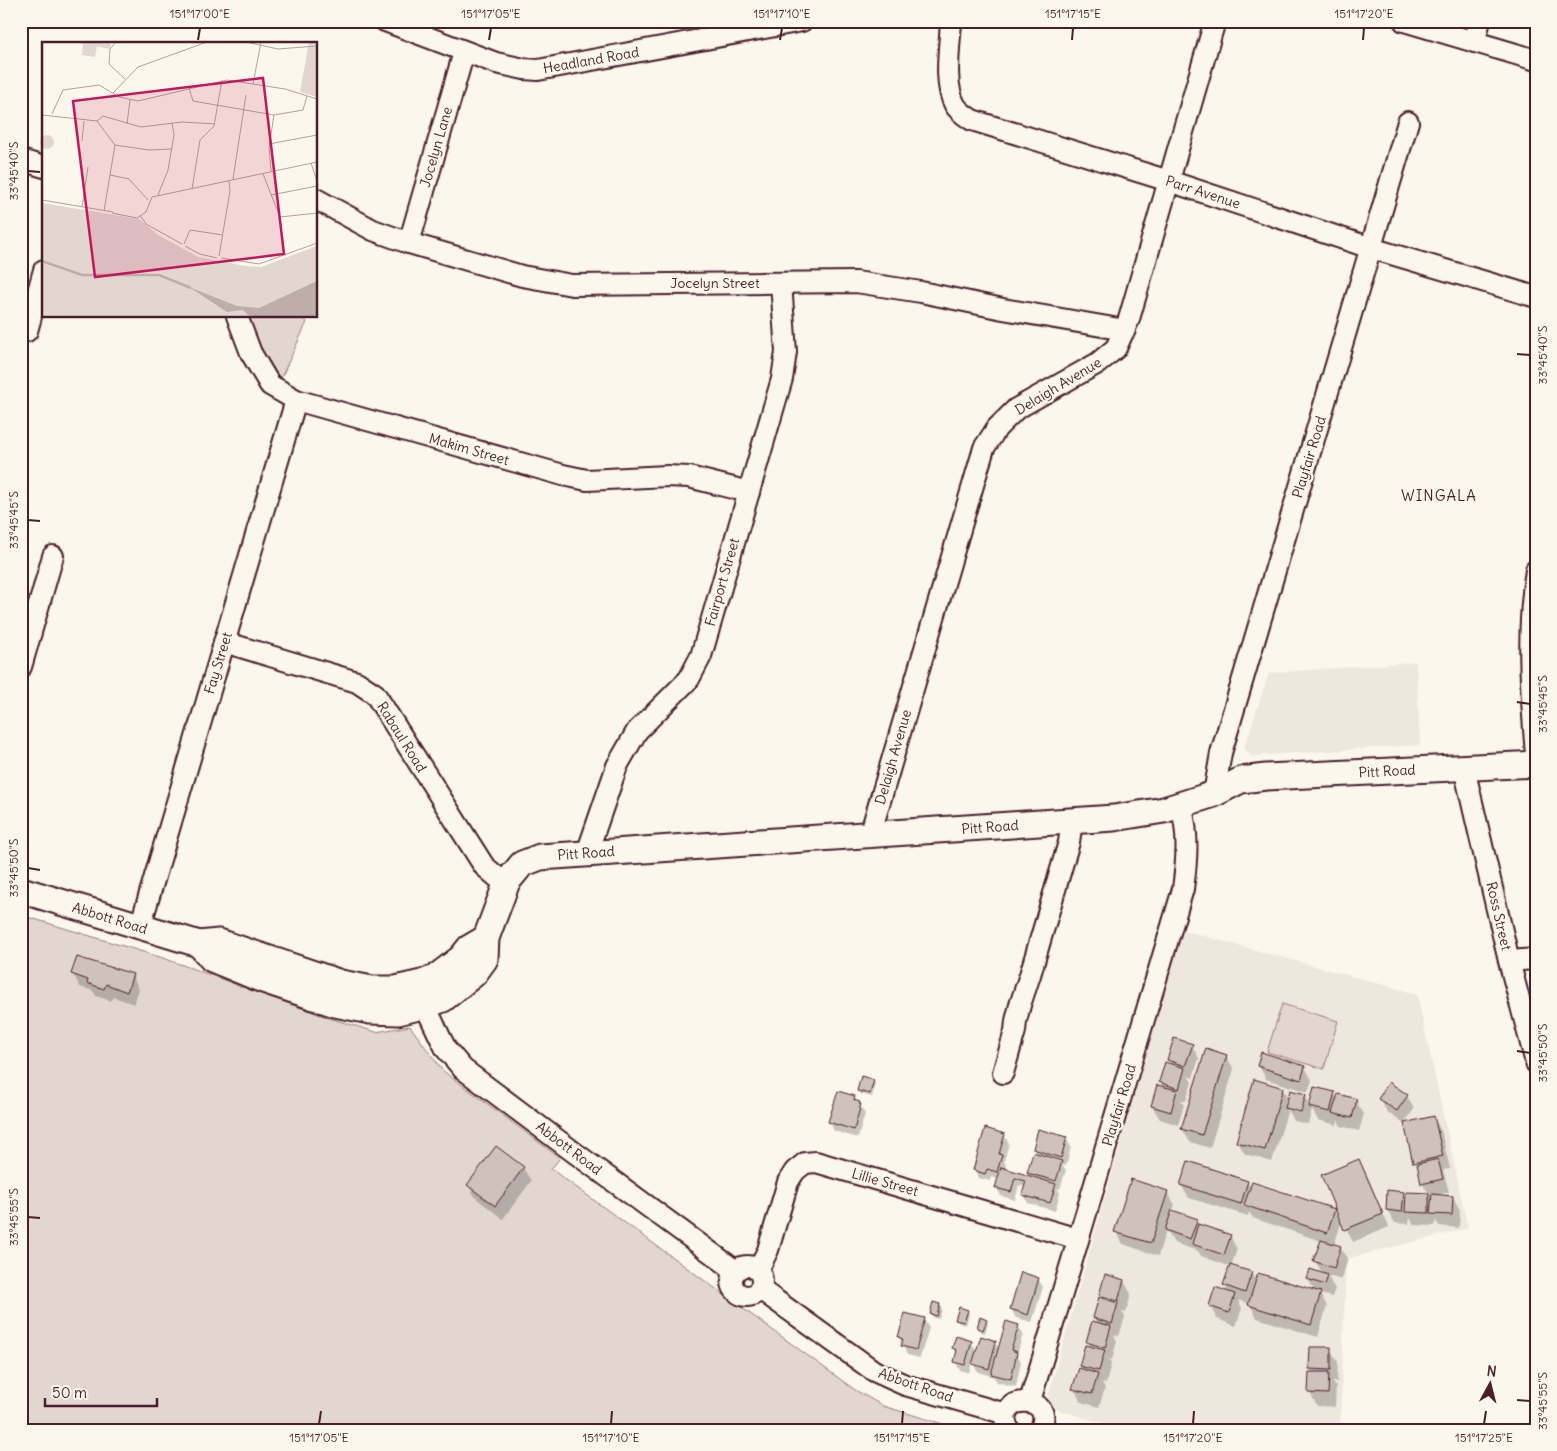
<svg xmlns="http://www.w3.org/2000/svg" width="1557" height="1451" font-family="Delius,sans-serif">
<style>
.built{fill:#eee7de}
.park{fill:#e2d7d0;stroke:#967b7e}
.shadow{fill:#0003}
.building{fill:#cfc2bc;stroke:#4a1f2b}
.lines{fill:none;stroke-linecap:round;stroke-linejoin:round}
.minor-casing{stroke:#4a1f2b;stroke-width:24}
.major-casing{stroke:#4a1f2b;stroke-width:29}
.minor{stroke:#fbf7ec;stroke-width:20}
.major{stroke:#fbf7ec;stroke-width:25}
.ticks{fill:none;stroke:#4a1f2b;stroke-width:2}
.labels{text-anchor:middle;stroke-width:5;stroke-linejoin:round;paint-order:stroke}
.street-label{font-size:14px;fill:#4a1f2b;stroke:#fbf7ec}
.neighbourhood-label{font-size:15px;letter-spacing:1px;fill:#4a1f2b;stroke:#fbf7ec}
.inset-river{fill:none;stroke:#bfadaa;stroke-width:2.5}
.inset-road{fill:none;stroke:#b4a19f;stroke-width:1}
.view{fill:#c2185b;fill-opacity:0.15;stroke:#c2185b;stroke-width:2.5}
.inset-edge{fill:none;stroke:#4a1f2b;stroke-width:2.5}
.neatline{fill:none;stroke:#4a1f2b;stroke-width:2}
.ticks-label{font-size:12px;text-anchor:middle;fill:#4a1f2b}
</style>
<rect width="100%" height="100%" fill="#fbf7ec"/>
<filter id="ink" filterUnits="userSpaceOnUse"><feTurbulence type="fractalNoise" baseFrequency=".02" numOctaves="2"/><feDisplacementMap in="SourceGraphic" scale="10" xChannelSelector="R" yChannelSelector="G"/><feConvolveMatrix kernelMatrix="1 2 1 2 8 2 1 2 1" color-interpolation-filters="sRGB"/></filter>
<g filter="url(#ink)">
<g class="built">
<path d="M1416 662 1420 745 1251 756 1244 748 1269 673Z"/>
<path d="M1182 930 1417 994 1468 1228 1346 1259 1340 1430H1125L1045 1406Z"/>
</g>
<g class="park">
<path d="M248 316H302L307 322 281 378 268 364Z"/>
<path d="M21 915 163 958 329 1018 376 1032 410 1026 442 1070 560 1158 551 1169 855 1390 883 1406 963 1430H21Z"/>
<path d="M1282 1004 1338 1021 1324 1069 1267 1052Z"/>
</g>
<g class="shadow">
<path d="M73 974 132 975 139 989 134 1004 113 997 111 1001 96 996 93 991 80 987Z"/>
<path d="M1192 1045 1199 1058 1193 1078 1188 1076 1192 1082 1186 1101 1181 1100 1184 1105 1178 1125 1160 1119 1152 1106 1163 1088 1160 1082 1172 1066 1169 1059Z"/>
<path d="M1226 1056 1234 1069 1210 1148 1190 1142 1182 1129Z"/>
<path d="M1259 1066 1305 1067 1312 1080 1308 1092 1266 1079Z"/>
<path d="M873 1081 875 1084 872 1097 861 1094 858 1091Z"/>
<path d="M1283 1089 1289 1100 1305 1095 1310 1105 1334 1093 1337 1099 1356 1101 1364 1114 1359 1131 1341 1126 1338 1120 1337 1125 1318 1120 1312 1110 1308 1124 1294 1121 1288 1109 1272 1162 1245 1154 1237 1141Z"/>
<path d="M1407 1096 1414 1109 1404 1124 1387 1112 1380 1099Z"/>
<path d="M854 1097 865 1114 858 1138 834 1131 830 1122Z"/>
<path d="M1434 1118 1441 1131 1450 1169 1443 1170 1449 1192 1436 1195 1453 1197 1460 1210 1459 1228 1439 1226 1436 1220 1435 1226 1414 1225 1410 1218 1409 1224 1395 1223 1387 1210 1403 1193 1407 1200 1429 1194 1422 1183 1420 1171 1415 1162Z"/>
<path d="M1004 1135 1009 1143 1004 1161 1006 1165 1005 1170 1031 1178 1028 1173 1037 1155 1034 1149 1066 1138 1071 1147 1066 1166 1062 1165 1066 1170 1060 1189 1057 1188 1060 1193 1055 1211 1028 1203 1023 1195 1025 1187 1019 1185 1015 1200 1001 1196 996 1187 999 1179 991 1177 990 1181 979 1178 974 1170Z"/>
<path d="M496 1148 523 1168 531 1181 503 1219 476 1198 468 1185Z"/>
<path d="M1359 1160 1366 1173 1389 1227 1353 1242 1342 1221 1334 1245 1340 1247 1348 1260 1341 1280 1327 1275 1335 1289 1332 1297 1320 1294 1327 1306 1318 1337 1257 1318 1250 1304 1238 1300 1242 1308 1236 1326 1217 1319 1210 1306 1229 1293 1224 1285 1231 1267 1201 1256 1198 1251 1174 1243 1166 1230 1158 1256 1123 1244 1116 1231 1167 1192 1175 1205 1172 1211 1197 1220 1200 1226 1230 1236 1237 1249 1231 1267 1251 1273 1257 1283 1315 1292 1308 1279 1323 1274 1315 1261 1321 1241 1253 1218 1249 1212 1248 1216 1189 1198 1181 1185 1247 1182 1251 1188 1334 1210 1340 1221Z"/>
<path d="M1038 1279 1043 1287 1032 1322 1016 1318 1011 1309Z"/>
<path d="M1124 1281 1131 1294 1126 1313 1122 1312 1125 1317 1119 1336 1114 1335 1117 1341 1112 1360 1108 1359 1111 1364 1106 1384 1102 1383 1105 1388 1099 1407 1081 1402 1074 1389 1084 1371 1081 1366 1090 1347 1087 1342 1098 1324 1094 1318 1103 1300 1101 1295Z"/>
<path d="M940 1305 942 1309 939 1319 934 1318 931 1314Z"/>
<path d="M967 1311 969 1314 966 1325 959 1323 957 1320Z"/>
<path d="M924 1320 929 1328 920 1358 907 1355 899 1337Z"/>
<path d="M986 1321 988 1324 985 1333 981 1332 979 1328Z"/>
<path d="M1018 1326 1023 1334 1017 1355 1021 1361 1016 1387 997 1382 994 1377 978 1372 972 1362 969 1373 960 1370 955 1362 957 1354 953 1348 971 1342 977 1352 995 1342 999 1349Z"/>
<path d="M1330 1349 1338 1362 1337 1382H1333L1336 1387 1335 1407 1317 1406 1310 1393V1373H1313L1310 1369Z"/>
</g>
<g class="building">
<path d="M77 957 133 974 127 992 106 984 104 989 87 983 88 980 71 974Z"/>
<path d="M1174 1038 1193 1044 1185 1066 1167 1060Z"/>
<path d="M1206 1048 1227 1055 1202 1135 1181 1129Z"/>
<path d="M1261 1052 1305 1066 1301 1080 1257 1066Z"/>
<path d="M1165 1062 1185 1068 1179 1089 1159 1082Z"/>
<path d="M861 1076 874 1080 870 1094 857 1091Z"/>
<path d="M1254 1079 1283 1088 1265 1150 1236 1142Z"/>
<path d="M1389 1082 1408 1095 1397 1111 1378 1099Z"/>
<path d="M1157 1085 1177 1090 1171 1112 1151 1106Z"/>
<path d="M1314 1087 1335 1092 1330 1112 1309 1107Z"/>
<path d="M1290 1090 1306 1094 1301 1112 1285 1108Z"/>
<path d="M838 1091 855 1096 854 1100 860 1102 859 1104H861L854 1130 828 1122Z"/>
<path d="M1338 1094 1357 1099 1352 1118 1332 1113Z"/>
<path d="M1434 1116 1443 1156 1413 1163 1404 1123Z"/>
<path d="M985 1128 1005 1134 999 1154 1002 1155 997 1172 987 1169 985 1174 973 1170Z"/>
<path d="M1038 1129 1067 1137 1061 1158 1033 1149Z"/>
<path d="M496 1146 524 1167 495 1206 467 1185Z"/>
<path d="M1033 1152 1062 1161 1056 1181 1027 1173Z"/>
<path d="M1359 1159 1383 1214 1344 1230 1321 1175Z"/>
<path d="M1438 1159 1443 1179 1421 1184 1417 1164Z"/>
<path d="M1188 1161 1248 1181 1241 1204 1180 1185Z"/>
<path d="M1001 1167 1056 1184 1050 1203 1022 1195 1026 1181 1015 1178 1011 1192 995 1188Z"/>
<path d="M1131 1179 1168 1191 1151 1243 1114 1232Z"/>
<path d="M1252 1182 1335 1209 1327 1233 1244 1205Z"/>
<path d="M1387 1190 1404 1192 1402 1212 1386 1210Z"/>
<path d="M1406 1192 1429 1193V1213L1405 1212Z"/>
<path d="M1432 1194 1453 1196 1452 1215 1430 1214Z"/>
<path d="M1172 1210 1198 1219 1190 1239 1165 1230Z"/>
<path d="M1198 1224 1231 1235 1224 1255 1192 1244Z"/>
<path d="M1321 1240 1341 1246 1334 1268 1313 1261Z"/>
<path d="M1230 1265 1252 1272 1245 1293 1223 1285Z"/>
<path d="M1310 1269 1328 1275 1325 1285 1307 1279Z"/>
<path d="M1021 1272 1039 1278 1028 1315 1010 1309Z"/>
<path d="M1258 1273 1321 1292 1311 1325 1248 1305Z"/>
<path d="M1105 1274 1124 1280 1118 1301 1099 1295Z"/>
<path d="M1215 1287 1235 1294 1229 1313 1209 1306Z"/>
<path d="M1099 1297 1118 1303 1112 1324 1093 1318Z"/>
<path d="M933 1302 940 1304 937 1316 930 1314Z"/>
<path d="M959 1307 968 1310 964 1322 955 1320Z"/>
<path d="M905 1313 925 1318 916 1350 901 1346 903 1339 898 1337Z"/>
<path d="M980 1317 987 1320 983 1330 977 1328Z"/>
<path d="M1006 1321 1019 1325 1011 1350 1017 1352 1011 1379 991 1374Z"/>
<path d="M1092 1321 1111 1326 1105 1348 1086 1342Z"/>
<path d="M956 1336 972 1341 965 1365 954 1362 957 1350 952 1348Z"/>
<path d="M981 1336 996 1341 989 1369 972 1364Z"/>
<path d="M1085 1345 1105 1350 1099 1371 1079 1366Z"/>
<path d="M1310 1347H1331V1370L1309 1369Z"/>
<path d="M1079 1368 1098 1374 1092 1394 1072 1389Z"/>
<path d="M1309 1372H1329L1328 1394 1308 1393Z"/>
</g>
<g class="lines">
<defs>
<g id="minor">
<path d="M385 21 496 63 524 69 538 70 802 21"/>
<path d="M951 21C950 45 943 84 955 105 959 112 966 116 972 120L1169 181 1371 248 1536 297"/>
<path d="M1404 21 1536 60"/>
<path d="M1474 42 1480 21"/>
<path d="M21 160 44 167"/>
<path d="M316 199 373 230 409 243 522 276 572 285 856 282 921 292 1003 309 1125 330"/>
<path d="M409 243 464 52"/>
<path d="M237 316 251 353 270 385 296 400 563 475 587 480 667 476 689 477 749 492"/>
<path d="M27 331 44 270"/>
<path d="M1536 570C1526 631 1531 694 1536 755"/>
<path d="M224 642 357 682 375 694 484 866 497 877 507 882"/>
<path d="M21 667 53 556"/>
<path d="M1464 768 1509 961 1536 1063"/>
<path d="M1214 794 1221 753 1408 122"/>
<path d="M870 835 984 448 997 428 1016 409 1098 363 1116 348 1129 319 1215 21"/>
<path d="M587 853 617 766 637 731 689 679 701 656 782 379 786 352 781 283"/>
<path d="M140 927 296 400"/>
<path d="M1509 961 1536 959"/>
<path d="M424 991 430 1016 440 1037 446 1049 463 1069 575 1153 736 1271"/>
<path d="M1003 1073 1015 1031 1016 1021 1020 1005 1030 975 1069 842 1072 821"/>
<circle cx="747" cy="1281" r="15"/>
<path d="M758 1270 768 1250 788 1182 795 1171 805 1163 816 1162 1078 1239"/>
<path d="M760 1289 874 1371 905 1385 1006 1414"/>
<path d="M1030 1401 1183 889C1187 859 1189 834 1181 805"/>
<path d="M1009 1430C989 1393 1059 1392 1040 1430"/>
</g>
<g id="major">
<path d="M21 890 199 944 219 942 341 983 372 989H396L422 983 435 978 461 958 469 948 486 938"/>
<path d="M199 944 212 959 263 980 335 1004 370 1011 398 1012 427 1005 443 999 474 974 485 959 486 938 507 882 522 864 540 857 1114 818 1164 810 1214 794 1241 780 1266 777 1536 764"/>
</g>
</defs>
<use href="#minor" class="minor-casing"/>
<use href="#major" class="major-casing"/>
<use href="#minor" class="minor"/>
<use href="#major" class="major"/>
</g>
</g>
<path class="ticks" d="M198 40 200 28M489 40 491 28M780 40 782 28M1072 40 1073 28M1363 40 1364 28M28 171 40 172M1517 354 1530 355M28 520 40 521M1517 702 1530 704M28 868 40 870M1517 1051 1530 1053M28 1217 40 1218M1517 1400 1530 1401M319 1424 321 1411M611 1424 612 1411M902 1424 903 1411M1193 1424 1194 1411M1484 1424 1486 1411"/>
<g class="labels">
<g class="street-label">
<text transform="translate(591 60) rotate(-10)" y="5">Headland Road</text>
<text transform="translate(436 147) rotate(-74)" y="5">Jocelyn Lane</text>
<text transform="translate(1203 192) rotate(18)" y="5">Parr Avenue</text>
<text x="715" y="288">Jocelyn Street</text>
<text transform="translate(1058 386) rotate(-31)" y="5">Delaigh Avenue</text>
<text transform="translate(469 449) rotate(16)" y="5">Makim Street</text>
<text transform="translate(1309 457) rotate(-73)" y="5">Playfair Road</text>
<text transform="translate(722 582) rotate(-74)" y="5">Fairport Street</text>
<text transform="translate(218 663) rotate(-73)" y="5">Fay Street</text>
<text transform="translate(402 737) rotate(58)" y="5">Rabaul Road</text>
<text transform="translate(893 757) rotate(-74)" y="5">Delaigh Avenue</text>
<text transform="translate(1387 771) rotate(-3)" y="5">Pitt Road</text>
<text transform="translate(990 827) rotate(-4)" y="5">Pitt Road</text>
<text transform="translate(586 853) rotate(-4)" y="5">Pitt Road</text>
<text transform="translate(1499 916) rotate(77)" y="5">Ross Street</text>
<text transform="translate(110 918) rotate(17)" y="5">Abbott Road</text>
<text transform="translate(1119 1105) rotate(-73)" y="5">Playfair Road</text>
<text transform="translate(569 1148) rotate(37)" y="5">Abbott Road</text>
<text transform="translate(885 1182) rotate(16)" y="5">Lillie Street</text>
<text transform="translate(916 1385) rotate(19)" y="5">Abbott Road</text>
</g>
<g class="neighbourhood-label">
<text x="1439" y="501">WINGALA</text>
</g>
</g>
<g transform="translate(42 42)">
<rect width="275" height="275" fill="#fbf7ec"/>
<path d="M41 2 55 4 53 15 40 13Z" fill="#e2d7d0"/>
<path d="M31 0H69L68 7ZM267 0H275V55L258 50Z" fill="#e2d7d0"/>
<path d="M-2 100a7 7 0 1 1 14 0a7 7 0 1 1-14 0ZM0 161 97 177 116 193 156 215 203 224 219 225 275 204V275H0Z" fill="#e2d7d0"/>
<path d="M275 239V275L213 274 206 273 201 268 185 270 147 245 195 264 217 266Z" fill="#bfadaa"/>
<path class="inset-river" d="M0 219 40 233H117L149 246"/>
<path class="inset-road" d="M74 0 68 7 67 22 83 37M204 0 236 7 275 4M211 42 219 0M147 46 151 59 232 73 261 68 265 54M71 51 96 25 165 0M10 72 21 48 57 43 77 55 96 59 185 38 243 47 275 57M0 73 55 79 73 103 107 108 130 107M55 79 61 74 99 85 140 80 173 82M85 82 88 58M40 99 42 79M227 102 275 93M269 121 275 139M229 129 227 105 232 73M221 132 238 175 275 171M68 133 87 137 106 158M191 137 204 53M150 147 158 98 172 84 180 38M116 153 126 128 132 93 130 81M229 153 275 144M0 158 71 170M40 165 46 125M62 169 73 103M70 171 95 176 104 170 110 155 275 120M98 173 104 182 140 202M142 202 148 188 181 193M143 204 158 212 175 216M177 214 188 149 187 139M179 216 217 222 275 201"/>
<path class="view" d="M221 36 242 212 53 235 31 59Z"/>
<rect width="275" height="275" class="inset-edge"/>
</g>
<rect width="1557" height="1451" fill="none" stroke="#fbf7ec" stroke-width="55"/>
<g transform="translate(1490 1384) rotate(7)" stroke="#fbf7ec" stroke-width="4" paint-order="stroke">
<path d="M0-4L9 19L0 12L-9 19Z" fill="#4a1f2b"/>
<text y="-8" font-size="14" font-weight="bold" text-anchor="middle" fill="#4a1f2b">N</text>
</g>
<path d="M45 1398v8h112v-8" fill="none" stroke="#4a1f2b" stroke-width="2.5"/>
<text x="52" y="1398" font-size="15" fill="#4a1f2b" stroke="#fbf7ec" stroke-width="4" paint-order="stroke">50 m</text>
<rect x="28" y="28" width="1502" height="1396" class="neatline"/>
<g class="ticks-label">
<text x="200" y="18">151°17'00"E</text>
<text x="491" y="18">151°17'05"E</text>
<text x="782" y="18">151°17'10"E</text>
<text x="1073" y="18">151°17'15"E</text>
<text x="1364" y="18">151°17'20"E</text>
<text transform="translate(14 171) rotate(-90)" y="4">33°45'40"S</text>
<text transform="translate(1543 355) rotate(-90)" y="4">33°45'40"S</text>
<text transform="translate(14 520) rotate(-90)" y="4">33°45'45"S</text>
<text transform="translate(1543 704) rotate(-90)" y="4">33°45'45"S</text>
<text transform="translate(14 868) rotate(-90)" y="4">33°45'50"S</text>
<text transform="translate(1543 1053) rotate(-90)" y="4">33°45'50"S</text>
<text transform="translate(14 1217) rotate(-90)" y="4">33°45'55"S</text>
<text transform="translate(1543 1401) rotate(-90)" y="4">33°45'55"S</text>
<text x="319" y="1442">151°17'05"E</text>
<text x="611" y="1442">151°17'10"E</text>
<text x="902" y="1442">151°17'15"E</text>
<text x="1193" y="1442">151°17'20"E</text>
<text x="1484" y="1442">151°17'25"E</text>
</g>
</svg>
